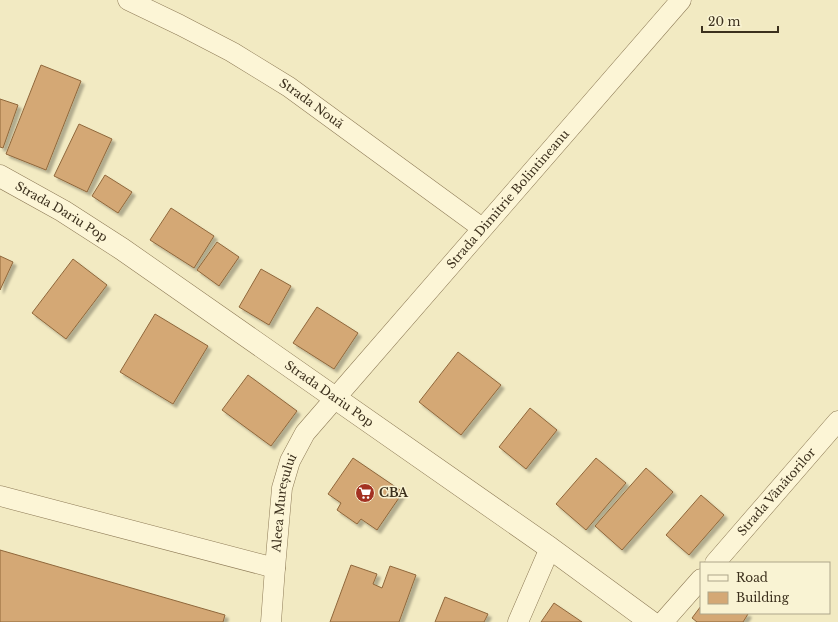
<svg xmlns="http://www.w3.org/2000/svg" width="838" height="622" font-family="'Libre Baskerville',serif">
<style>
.building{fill:#d4a875;stroke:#8f673b;filter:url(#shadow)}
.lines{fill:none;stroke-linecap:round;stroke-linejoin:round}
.minor-casing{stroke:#8e7b57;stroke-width:21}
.tertiary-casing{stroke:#8e7b57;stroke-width:23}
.minor{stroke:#fcf5d6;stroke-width:20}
.tertiary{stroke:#fcf5d6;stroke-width:22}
.labels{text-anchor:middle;stroke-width:3;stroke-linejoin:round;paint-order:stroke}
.street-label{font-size:12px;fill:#3c301d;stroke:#f9f3d3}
.poi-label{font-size:12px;font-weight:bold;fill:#3c301d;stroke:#f9f3d3;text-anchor:start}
</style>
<defs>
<filter id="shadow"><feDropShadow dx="3.5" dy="3.5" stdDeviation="1" flood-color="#0004"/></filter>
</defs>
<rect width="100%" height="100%" fill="#f2eac2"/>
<g class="building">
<path d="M41 65 81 81 46 170 6 154Z"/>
<path d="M0 99 18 105 3 148 0 147Z"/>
<path d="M79 124 112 139 87 192 54 176Z"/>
<path d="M105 175 132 192 118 213 92 196Z"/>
<path d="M171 208 214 236 194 268 150 240Z"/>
<path d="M217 242 239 257 219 286 197 270Z"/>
<path d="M0 256 13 262 0 290Z"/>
<path d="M73 259 107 285 66 339 32 313Z"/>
<path d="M261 269 291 286 269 325 239 307Z"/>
<path d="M317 307 358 333 334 369 293 343Z"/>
<path d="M155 314 208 346 173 404 120 372Z"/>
<path d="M458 352 501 385 461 435 419 402Z"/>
<path d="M248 375 297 411 271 446 222 410Z"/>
<path d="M530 408 557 430 526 469 499 447Z"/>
<path d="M353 458 403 492 377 530 361 519 357 524 337 510 341 503 328 494Z"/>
<path d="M596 458 626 483 586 530 556 504Z"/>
<path d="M646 468 673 492 622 550 595 526Z"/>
<path d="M701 495 724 515 689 555 666 535Z"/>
<path d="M0 550 225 615 223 622H0Z"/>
<path d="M351 565 377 574 373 584 382 588 390 566 416 575 399 622H330Z"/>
<path d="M445 597 488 614 484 622H435Z"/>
<path d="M554 603 582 622H541Z"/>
<path d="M701 606V613H747L748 614 743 622H697L692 618Z"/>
</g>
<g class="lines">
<defs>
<g id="minor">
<path id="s1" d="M128 0 180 25 232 52 289 87 482 228"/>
<path d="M0 496 275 568"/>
<path id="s2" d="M715 563 838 421"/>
<path id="s3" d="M271 622 275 568 282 488 290 461 305 433 681 0"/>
<path d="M518 622 550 548"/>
<path d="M663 622 701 579"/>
</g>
<g id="tertiary">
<path id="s4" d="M0 176 63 211 122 249 550 548 651 622"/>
</g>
</defs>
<use href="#minor" class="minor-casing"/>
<use href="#tertiary" class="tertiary-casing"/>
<use href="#minor" class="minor"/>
<use href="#tertiary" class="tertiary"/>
</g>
<defs>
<symbol id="supermarket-disc" viewBox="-11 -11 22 22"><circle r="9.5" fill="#a33122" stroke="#f9f3d3"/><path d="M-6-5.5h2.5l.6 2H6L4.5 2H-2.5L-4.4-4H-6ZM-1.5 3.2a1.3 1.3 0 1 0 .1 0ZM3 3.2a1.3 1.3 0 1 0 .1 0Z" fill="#fff"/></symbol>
</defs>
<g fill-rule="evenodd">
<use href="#supermarket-disc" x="354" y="482" width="22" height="22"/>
</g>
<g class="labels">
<g class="street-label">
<text dy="4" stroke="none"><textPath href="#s1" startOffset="211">Strada Nouă</textPath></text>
<text dy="4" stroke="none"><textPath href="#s3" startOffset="504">Strada Dimitrie Bolintineanu</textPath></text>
<text dy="4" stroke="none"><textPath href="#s4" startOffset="71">Strada Dariu Pop</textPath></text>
<text dy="4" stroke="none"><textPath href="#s4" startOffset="395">Strada Dariu Pop</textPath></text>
<text dy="4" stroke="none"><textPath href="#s2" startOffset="94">Strada Vânătorilor</textPath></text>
<text dy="4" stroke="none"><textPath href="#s3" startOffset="120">Aleea Mureșului</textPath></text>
</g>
<g class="poi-label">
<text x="379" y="497">CBA</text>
</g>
</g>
<rect x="700" y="562" width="130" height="52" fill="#f9f3d3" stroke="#ada58a"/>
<rect x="708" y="575" width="20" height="6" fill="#fcf5d6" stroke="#ada58a"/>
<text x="736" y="582" font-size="12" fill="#3c301d">Road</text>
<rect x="708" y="592" width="20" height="12" fill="#d4a875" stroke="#ada58a"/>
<text x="736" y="602" font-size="12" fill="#3c301d">Building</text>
<path d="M702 26v6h76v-6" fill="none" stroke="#3c301d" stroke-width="2"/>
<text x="708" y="26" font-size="12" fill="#3c301d" stroke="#f9f3d3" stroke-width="3" paint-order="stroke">20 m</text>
</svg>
